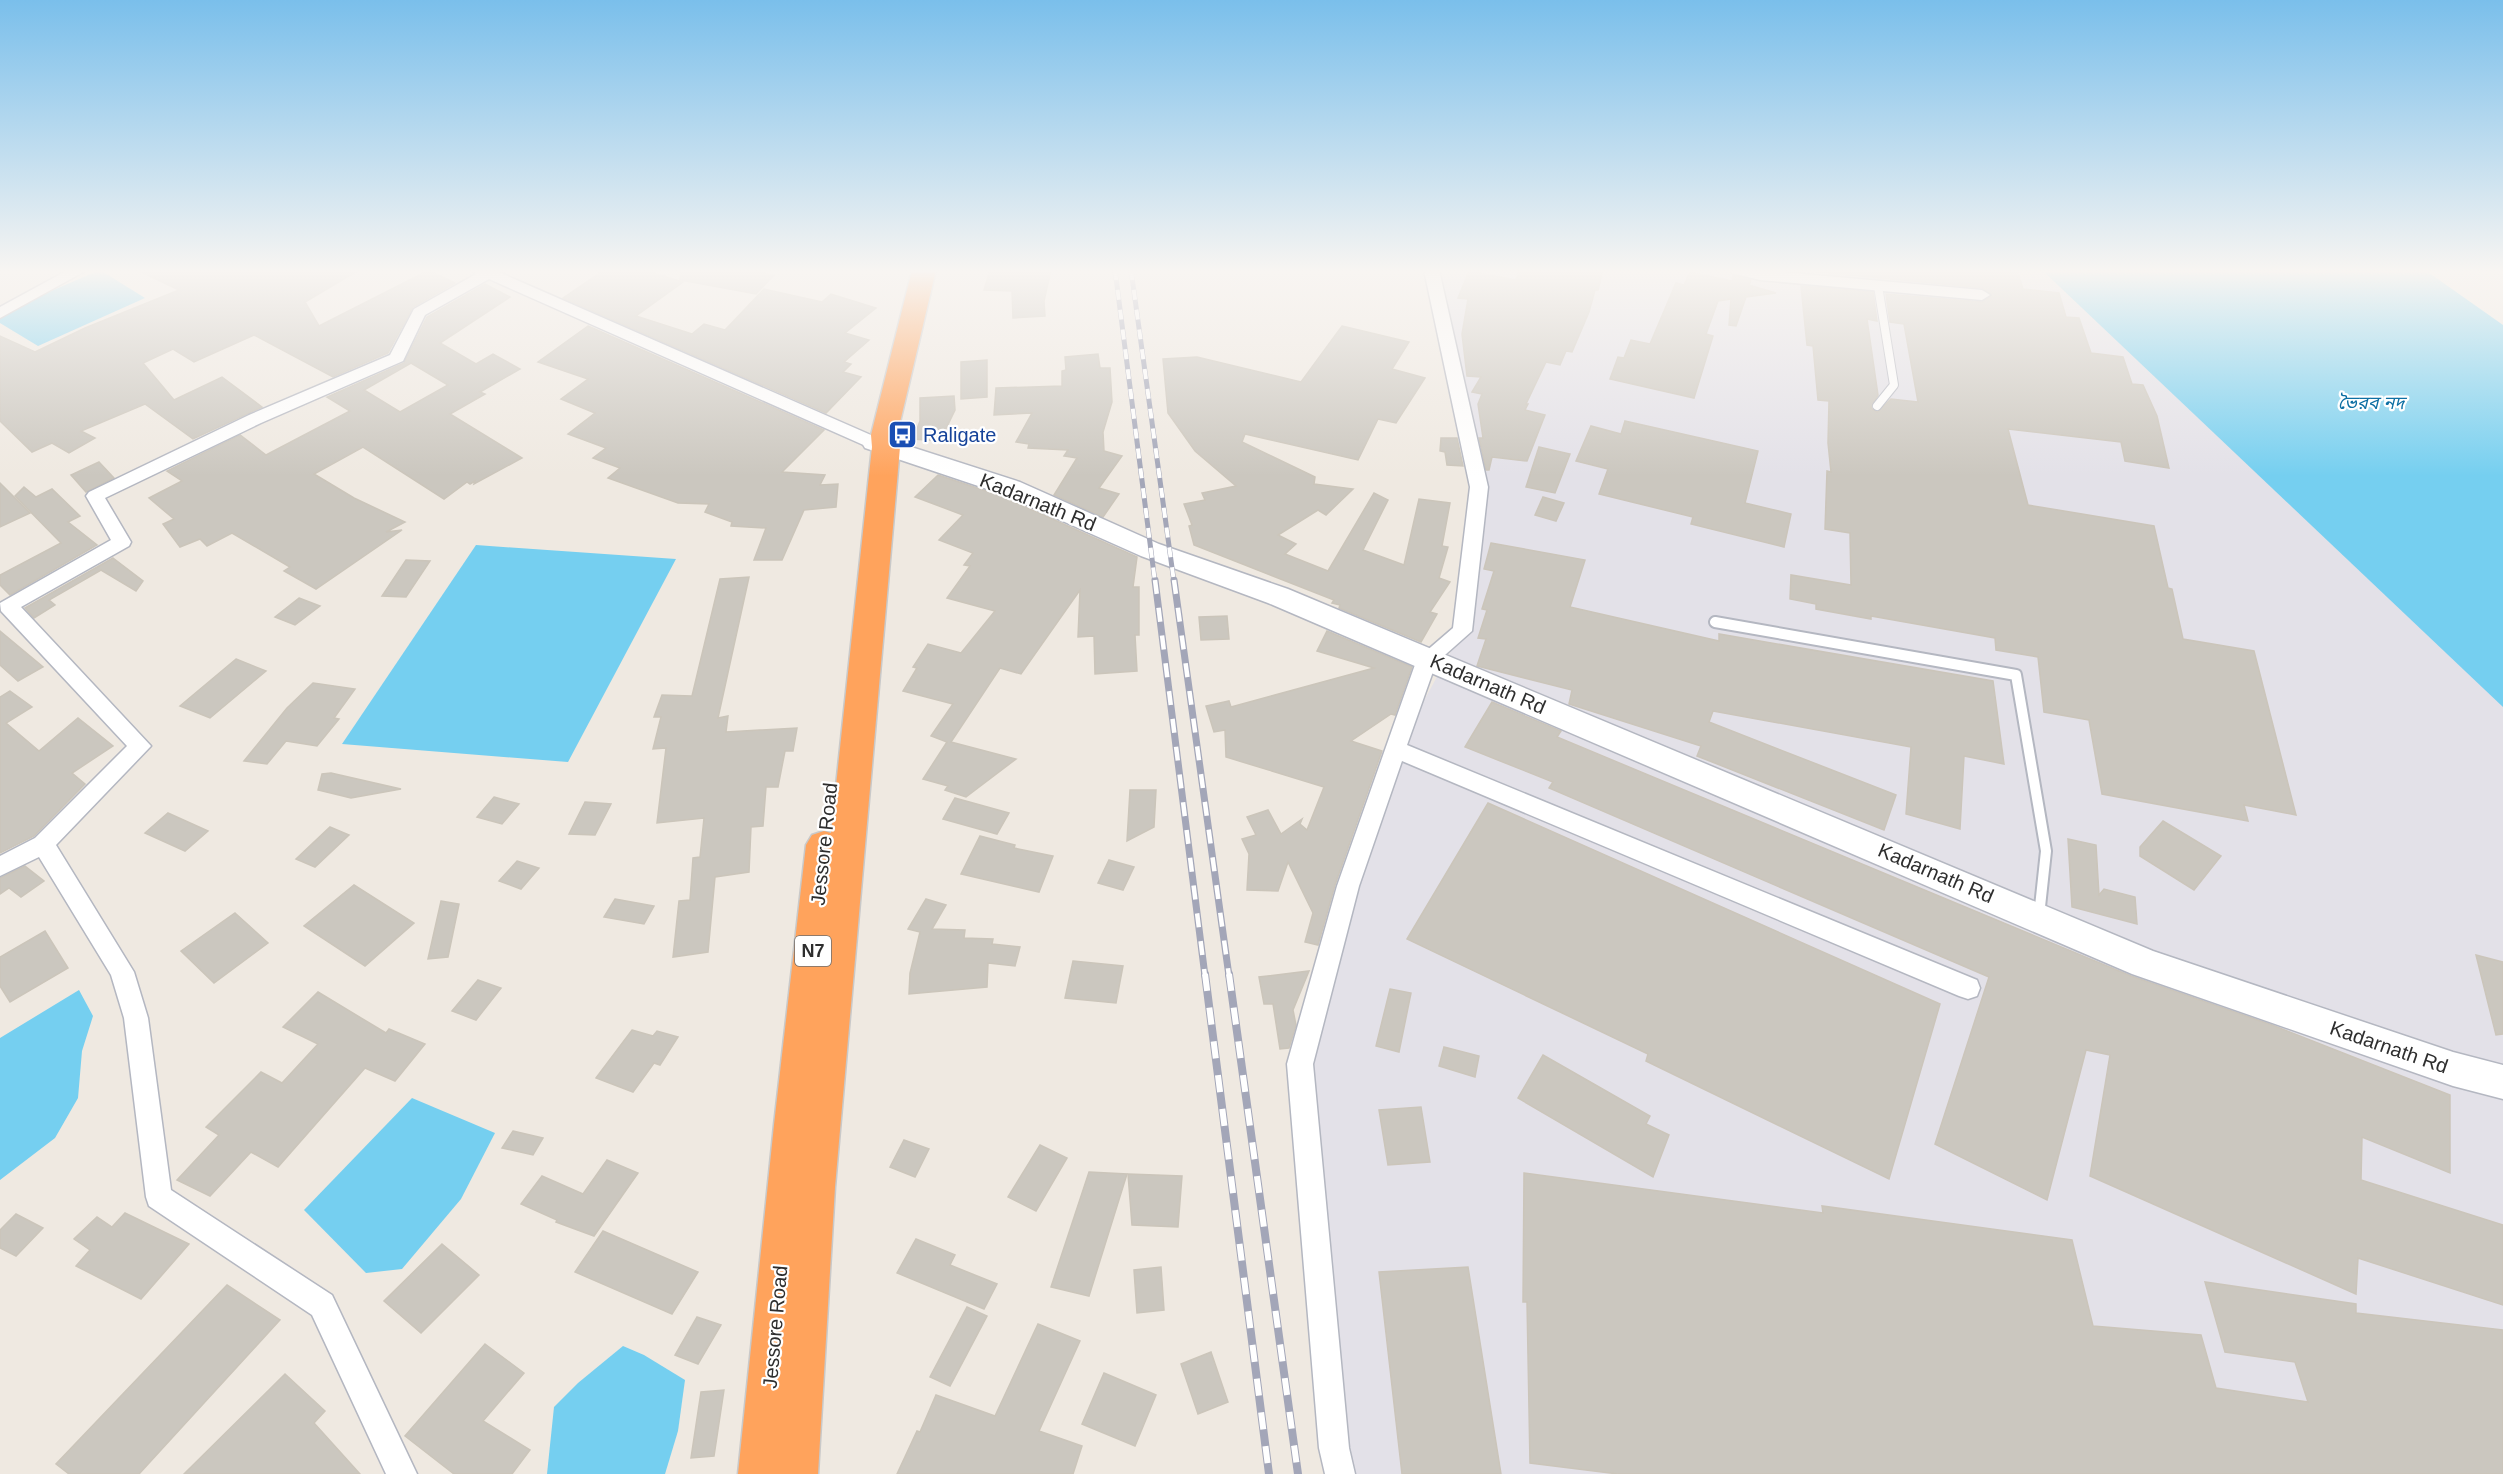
<svg xmlns="http://www.w3.org/2000/svg" width="2503" height="1474" font-family="Arial,'Noto Sans Bengali',sans-serif">
<style>
.industrial{fill:#e3e1e8}
.water{fill:#75cff0}
.building{fill:#cbc7bf;stroke:#cbc5ba;stroke-width:1.5;fill-rule:evenodd}
.lines{fill:none;stroke-linecap:round;stroke-linejoin:round}
.lane-far1-casing{stroke:#b4b7c1;stroke-width:10}
.lane-casing{stroke:#b4b7c1;stroke-width:14}
.street-casing{stroke:#b4b7c1;stroke-width:3}
.secondary-casing{stroke:#b4b7c1;stroke-width:3}
.highway-casing{stroke:#c9c9c9;stroke-width:3}
.lane-far1{stroke:#fff;stroke-width:8}
.lane{stroke:#fff;stroke-width:10}
.street{fill:#fff;fill-rule:evenodd}
.secondary{fill:#fff;fill-rule:evenodd}
.highway{fill:#ffa35c;fill-rule:evenodd}
.rail-far2-casing{stroke:#a3a6b8;stroke-width:5}
.rail-far1-casing{stroke:#a3a6b8;stroke-width:7}
.rail-casing{stroke:#a3a6b8;stroke-width:8}
.rail-far2{stroke:#fff;stroke-width:4;stroke-dasharray:10;stroke-linecap:butt}
.rail-far1{stroke:#fff;stroke-width:4.5;stroke-dasharray:14;stroke-linecap:butt}
.rail{stroke:#fff;stroke-width:6;stroke-dasharray:17;stroke-linecap:butt}
.labels{text-anchor:middle;stroke-width:4.5;stroke-linejoin:round;paint-order:stroke}
.far-water-label{font-size:18px;font-style:italic;fill:#0d6fa3;stroke:#fff}
.shield{fill:#fff;stroke:#6d6d6d;stroke-width:1.5}
.shield-label{font-size:18px;font-weight:bold;fill:#2e2e2e}
.transit-label{font-size:20px;fill:#164399;stroke:#fff;text-anchor:start}
.street-label{font-size:20px;fill:#2e2e2e;stroke:#fff}
</style>
<rect width="100%" height="100%" fill="#efe9e1"/>
<path class="industrial" d="M1422 270H2044L2503 703V1474H1340L1334 1448 1311 1022 1397 750 1462 631 1479 487Z"/>
<g class="water">
<path d="M100 270 145 298 38 346 0 323V313Z"/>
<path d="M2042 270H2425L2503 325V707Z"/>
<path d="M476 545 676 559 568 762 342 744Z"/>
<path d="M79 990 93 1016 82 1051 78 1098 55 1138 0 1180V1038Z"/>
<path d="M412 1098 495 1133 461 1199 402 1269 366 1273 304 1210Z"/>
<path d="M623 1346 644 1355 685 1380 678 1431 665 1474H547L554 1407 578 1383Z"/>
</g>
<g class="building">
<path d="M137 270H359L305 302 319 326 429 270 455 283 413 307 388 353 333 377 254 335 194 362 173 349 143 363 174 400 222 377 262 407 193 439 145 404 81 431 95 438 69 453 52 443 32 452 0 421V336L35 352 85 328 179 290Z"/>
<path d="M604 270H644L683 282 636 316 692 334 704 324 725 330 764 289 822 302 831 294 876 308 845 333 869 340 844 362 851 364 843 372 861 377 826 413 563 298Z"/>
<path d="M681 270H745L774 275 756 294 680 280Z"/>
<path d="M990 270H1051L1044 301 1045 316 1013 318 1012 291 984 290Z"/>
<path d="M1519 270H1603L1598 290H1595L1589 312 1572 352 1566 351 1560 365 1546 362 1526 404H1528L1525 410 1545 415 1527 461 1492 457 1489 470H1486L1479 438H1483L1478 404 1482 394 1472 392 1481 377 1467 376 1462 334 1468 299 1458 298 1469 271 1516 280Z"/>
<path d="M1800 270H2017L2023 289 2059 293 2066 317 2079 318 2091 353 2123 357 2132 384 2143 385 2157 416 2169 468 2125 461 2121 442 2008 429 2028 505 2154 526 2168 588 2172 589 2183 639 2254 651 2296 815 2244 805 2248 821 2102 794 2089 720 2044 712 2038 657 1996 650 1995 638 1871 616V619L1816 609V604L1790 599 1791 575 1851 585 1850 533 1825 529 1827 471 1831 472 1828 443 1829 401 1818 400 1813 346 1807 345 1801 286 1873 292 1877 321 1867 319 1878 395 1871 408 1877 412 1891 399 1918 402 1904 324 1890 322 1886 294 1982 302 1992 296 1982 288Z"/>
<path d="M1690 272 1732 281 1733 275 1751 280 1749 285 1776 293 1746 297 1736 326 1729 325 1731 299 1718 301 1706 334 1713 336 1694 398 1610 379 1618 357 1624 358 1631 340 1650 344 1676 283 1684 285Z"/>
<path d="M485 284 510 297 440 343 476 364 493 354 520 369 480 392 485 394 450 414 522 458 474 484 475 481 470 484 467 482 444 499 363 447 314 474 354 498 405 522 386 532 402 530 316 589 284 571 290 567 232 533 207 546 200 539 180 547 163 524 174 519 149 498 182 481 167 471 240 435 266 455 350 411 327 397 404 363 427 317ZM411 363 448 385 400 412 364 390Z"/>
<path d="M588 326 824 430 782 472 825 475 820 485 838 484 836 507 804 510 782 560H754L766 528 731 526 732 522 705 512 709 504 678 503 608 478 620 468 593 458 606 448 568 434 595 413 561 399 588 379 538 362Z"/>
<path d="M1342 326 1409 342 1392 369 1425 378 1396 423 1378 419 1358 460 1245 434 1242 442 1315 477 1314 484 1353 489 1326 515 1318 510 1278 535 1296 544 1285 554 1328 571 1374 493 1388 500 1363 550 1404 565 1419 499 1450 503 1442 546 1448 547 1439 578 1450 582 1430 612 1437 614 1421 642 1339 608 1340 605 1332 603 1334 600 1194 545 1189 526 1192 525 1184 504 1205 500 1202 493 1236 486 1195 451 1168 413 1163 359 1197 357 1301 382Z"/>
<path d="M1098 354 1100 368H1110L1112 402 1103 432 1104 451 1122 456 1099 488 1119 494 1103 517 1054 495 1077 458 1064 456 1068 450 1028 448 1029 444 1016 442 1032 413 994 415 996 388 1062 386V371L1066 370 1065 357Z"/>
<path d="M987 360V397L961 399V362Z"/>
<path d="M954 396 955 410 940 441 913 439 920 421V398Z"/>
<path d="M1625 421 1758 451 1745 503 1791 514 1784 547 1691 524 1693 517 1599 494 1608 469 1576 461 1591 426 1621 434Z"/>
<path d="M1441 438H1457L1463 466 1447 465 1445 452 1440 451Z"/>
<path d="M1539 447 1570 454 1555 493 1526 487Z"/>
<path d="M99 462 114 478 86 492 71 475Z"/>
<path d="M938 475 1001 496 1137 557 1133 587H1139V635H1135L1137 671 1095 674 1094 636 1078 637 1080 590 1021 674 1000 668 951 742 1016 759 966 797 945 790 948 786 923 779 947 742 931 736 953 704 903 691 917 668 913 667 928 644 961 653 995 611 947 598 970 566 964 565 973 553 939 540 963 515 915 497Z"/>
<path d="M0 483 30 513 0 527Z"/>
<path d="M24 487 36 497 52 489 80 516 68 522 97 545 10 595 0 585V575L61 543 15 496Z"/>
<path d="M1543 497 1564 503 1556 521 1535 515Z"/>
<path d="M1491 543 1585 560 1570 607 1719 641V634L1993 681 2004 764 1964 756 1960 829 1906 814 1911 747 1713 711 1709 722 1896 795 1884 830 1697 756 1701 746 1569 704 1572 690 1477 666 1486 639 1478 638 1487 610 1482 609 1494 571 1484 569Z"/>
<path d="M113 558 143 581 136 591 101 570 49 600 55 605 34 618 25 608Z"/>
<path d="M406 560 430 561 406 597 382 596Z"/>
<path d="M749 577 718 718 728 716 726 732 797 728 793 751H785L778 787H766L763 826 751 827 749 872 715 877 708 952 673 957 679 901 690 900 693 858 700 857 704 818 657 823 666 748 653 749 661 717H654L662 695 692 696 720 579Z"/>
<path d="M299 598 320 606 295 625 275 617Z"/>
<path d="M1227 616 1229 639 1201 640 1199 617Z"/>
<path d="M0 631 43 667 18 681 0 665Z"/>
<path d="M1327 631 1412 667 1395 715 1391 714 1351 741 1382 751 1335 885 1318 945 1305 942 1313 913 1288 862 1278 891 1247 890 1249 854 1242 839 1256 835 1247 817 1268 810 1281 834 1302 819 1300 824 1307 830 1324 787 1226 757 1225 730 1214 732 1206 706 1229 701 1231 707 1374 668 1317 651Z"/>
<path d="M236 659 266 671 210 718 180 706Z"/>
<path d="M313 683 355 689 334 718 339 719 317 746 286 741 267 764 244 761 287 708Z"/>
<path d="M10 691 32 707 6 723 39 751 78 718 113 746 72 773 85 784 34 836 0 853V697Z"/>
<path d="M1492 702 1561 731 1557 737 2131 976 2272 1025 2450 1095V1173L2362 1137 2361 1180 2503 1225V1305L2358 1258 2356 1294 2090 1176 2110 1055 2086 1050 2047 1200 1935 1144 1989 977 1549 788 1553 782 1465 747Z"/>
<path d="M331 773 401 789 351 798 318 790 322 774Z"/>
<path d="M1130 790H1156L1154 827 1127 841Z"/>
<path d="M494 797 519 804 502 824 477 817Z"/>
<path d="M955 798 1009 813 997 834 943 819Z"/>
<path d="M585 802 611 804 595 835 569 834Z"/>
<path d="M1488 803 1940 1004 1889 1179 1646 1061 1648 1054 1407 939Z"/>
<path d="M168 813 208 831 185 851 145 833Z"/>
<path d="M2163 821 2221 856 2194 890 2140 856V847Z"/>
<path d="M330 827 349 835 315 867 296 859Z"/>
<path d="M980 836 1015 845 1014 848 1053 856 1039 892 961 874Z"/>
<path d="M2068 839 2096 845 2099 895 2104 889 2135 897 2137 924 2072 907Z"/>
<path d="M1109 860 1134 867 1123 890 1098 883Z"/>
<path d="M517 861 539 868 521 889 499 881Z"/>
<path d="M25 866 44 881 21 897 9 888 0 894V878Z"/>
<path d="M354 885 414 923 365 966 304 926Z"/>
<path d="M615 899 654 906 644 924 604 917Z"/>
<path d="M926 899 946 905 932 929 965 930 964 938 993 939 992 944 1020 947 1015 966 988 963 987 987 909 994 910 973 920 932 908 929Z"/>
<path d="M441 901 459 904 448 957 428 959Z"/>
<path d="M235 913 268 943 214 983 181 951Z"/>
<path d="M45 931 68 968 10 1002 0 986V957Z"/>
<path d="M2476 955 2503 962V1034L2496 1035Z"/>
<path d="M1073 961 1123 966 1116 1003 1065 998Z"/>
<path d="M1309 971 1293 1010 1296 1025 1289 1048 1280 1049 1273 1004H1264L1259 977Z"/>
<path d="M478 980 501 988 476 1020 452 1011Z"/>
<path d="M1390 989 1411 993 1399 1052 1376 1046Z"/>
<path d="M318 992 386 1033 389 1029 425 1044 395 1081 365 1068 278 1167 251 1152 210 1196 177 1180 219 1135 206 1127 261 1072 282 1083 318 1044 283 1027Z"/>
<path d="M632 1030 653 1036 657 1031 678 1037 660 1065 654 1063 633 1092 596 1078Z"/>
<path d="M1444 1047 1479 1056 1475 1077 1439 1066Z"/>
<path d="M1543 1055 1650 1116 1646 1124 1669 1135 1653 1177 1518 1098Z"/>
<path d="M1421 1107 1430 1162 1388 1165 1379 1110Z"/>
<path d="M513 1131 543 1138 533 1155 502 1148Z"/>
<path d="M904 1140 929 1149 915 1177 890 1167Z"/>
<path d="M1040 1145 1067 1158 1036 1211 1008 1197Z"/>
<path d="M607 1160 638 1173 594 1236 556 1222 557 1220 521 1204 542 1176 583 1194Z"/>
<path d="M1089 1172 1127 1174 1089 1296 1051 1287Z"/>
<path d="M1524 1173 1823 1213 1822 1206 2072 1240 2093 1326 2201 1335 2216 1388 2308 1402 2295 1362 2225 1352 2205 1282 2356 1304V1313L2503 1330V1474H1618L1530 1463 1527 1302H1523Z"/>
<path d="M1128 1174 1182 1176 1178 1227 1132 1225Z"/>
<path d="M125 1213 189 1244 141 1299 76 1266 90 1250 74 1239 97 1217 112 1227Z"/>
<path d="M16 1214 43 1228 16 1256 0 1248V1230Z"/>
<path d="M603 1231 698 1272 672 1314 575 1272Z"/>
<path d="M916 1239 955 1255 950 1265 997 1284 984 1309 897 1273Z"/>
<path d="M442 1244 479 1275 421 1333 384 1301Z"/>
<path d="M1161 1267 1164 1310 1137 1313 1134 1270Z"/>
<path d="M1468 1267 1501 1474H1402L1379 1272Z"/>
<path d="M227 1285 280 1320 139 1474H69L56 1464Z"/>
<path d="M967 1307 987 1316 950 1386 930 1377Z"/>
<path d="M697 1317 721 1325 698 1364 675 1355Z"/>
<path d="M1038 1324 1080 1341 1039 1431 1082 1446 1073 1474H897L917 1431 920 1432 936 1395 995 1416Z"/>
<path d="M485 1344 524 1373 483 1421 530 1450 512 1474H454L405 1436Z"/>
<path d="M1211 1352 1228 1402 1198 1414 1181 1364Z"/>
<path d="M1104 1373 1156 1395 1135 1446 1082 1424Z"/>
<path d="M285 1374 325 1411 314 1423 360 1474H184Z"/>
<path d="M724 1390 714 1456 691 1458 701 1392Z"/>
</g>
<g class="lines">
<defs>
<path id="lane-far1" d="M1877 406 1894 385 1878 286"/>
<path id="lane" d="M1715 622 2016 675 2046 851 2039 916"/>
<g id="street">
<path d="M68 270H87L0 318V307Z"/>
<path d="M473 270H494L880 439 883 443 874 448 868 447 489 279 425 315 403 361 261 423 105 498 131 542 129 546 21 607 151 746 56 845 134 972 148 1018 171 1190 332 1295 417 1474H386L312 1315 149 1206 146 1197 124 1018 111 975 39 857 0 876V856L35 838 127 746 1 611 0 603 111 540 86 496 89 492 249 415 390 355 414 309 476 274Z"/>
<path d="M1424 270H1439L1488 487 1472 631 1436 663 1407 745 1977 980 1980 988 1977 996 1968 999 1959 996 1402 761 1359 886 1313 1064 1349 1448 1355 1474H1325L1319 1448 1287 1064 1337 886 1417 659 1453 628 1470 487Z"/>
<path d="M1729 270H1757L1982 290 1990 295 1982 300 1760 280 1732 273Z"/>
</g>
<path id="secondary" d="M874 435 1020 482 1159 544 1288 589 2153 951 2453 1052 2503 1065V1099L2453 1086 2132 974 1268 603 1141 556 1002 494 865 448 862 443 865 438Z"/>
<path id="highway" d="M912 270H936L897 435 900 447 835 1187 818 1474H738L774 1125 806 845 812 835 824 831 831 833 872 447 871 435Z"/>
</defs>
<use href="#lane-far1" class="lane-far1-casing"/>
<use href="#lane" class="lane-casing"/>
<use href="#street" class="street-casing"/>
<use href="#secondary" class="secondary-casing"/>
<use href="#highway" class="highway-casing"/>
<use href="#lane-far1" class="lane-far1"/>
<use href="#lane" class="lane"/>
<use href="#street" class="street"/>
<use href="#secondary" class="secondary"/>
<use href="#highway" class="highway"/>
<defs>
<g id="rail-far2">
<path d="M1115 270 1155 582"/>
<path d="M1131 270 1174 582"/>
</g>
<g id="rail-far1">
<path d="M1155 580 1205 976"/>
<path d="M1174 580 1229 976"/>
</g>
<g id="rail">
<path d="M1205 974 1269 1474"/>
<path d="M1229 974 1298 1474"/>
</g>
</defs>
<use href="#rail-far2" class="rail-far2-casing"/>
<use href="#rail-far1" class="rail-far1-casing"/>
<use href="#rail" class="rail-casing"/>
<use href="#rail-far2" class="rail-far2"/>
<use href="#rail-far1" class="rail-far1"/>
<use href="#rail" class="rail"/>
</g>
<linearGradient id="sky" x2="0" y2="1"><stop stop-color="#7abfeb"/><stop offset="0.57" stop-color="#f8f5f2"/><stop offset="1" stop-color="#f8f5f2" stop-opacity="0"/></linearGradient>
<rect width="2503" height="476" fill="url(#sky)"/>
<defs>
<symbol id="bus-square" viewBox="-11 -11 22 22"><rect x="-9" y="-9" width="18" height="18" rx="4" fill="#1a4fb4" stroke="#fff"/><path d="M-5-6H5V4H4V6H2V4H-2V6H-4V4H-5ZM-3.5-4V0h7V-4ZM-3.5 1.2v1.5H-2V1.2ZM2 1.2v1.5H3.5V1.2Z" fill="#fff"/></symbol>
</defs>
<g fill-rule="evenodd">
<use href="#bus-square" x="886" y="418" width="33" height="33"/>
</g>
<g class="labels">
<g class="far-water-label">
<text x="2371" y="409">ভৈরব নদ</text>
</g>
<rect class="shield" x="795" y="936" width="36" height="30" rx="4.5"/>
<g class="shield-label">
<text x="813" y="957">N7</text>
</g>
<g class="transit-label">
<text x="923" y="442">Raligate</text>
</g>
<g class="street-label">
<text transform="translate(1038 502) rotate(22)" y="7">Kadarnath Rd</text>
<text transform="translate(1488 684) rotate(23)" y="7">Kadarnath Rd</text>
<text transform="translate(824 844) rotate(-84)" y="7">Jessore Road</text>
<text transform="translate(1936 873) rotate(23)" y="7">Kadarnath Rd</text>
<text transform="translate(2389 1047) rotate(19)" y="7">Kadarnath Rd</text>
<text transform="translate(775 1327) rotate(-85)" y="7">Jessore Road</text>
</g>
</g>
</svg>
